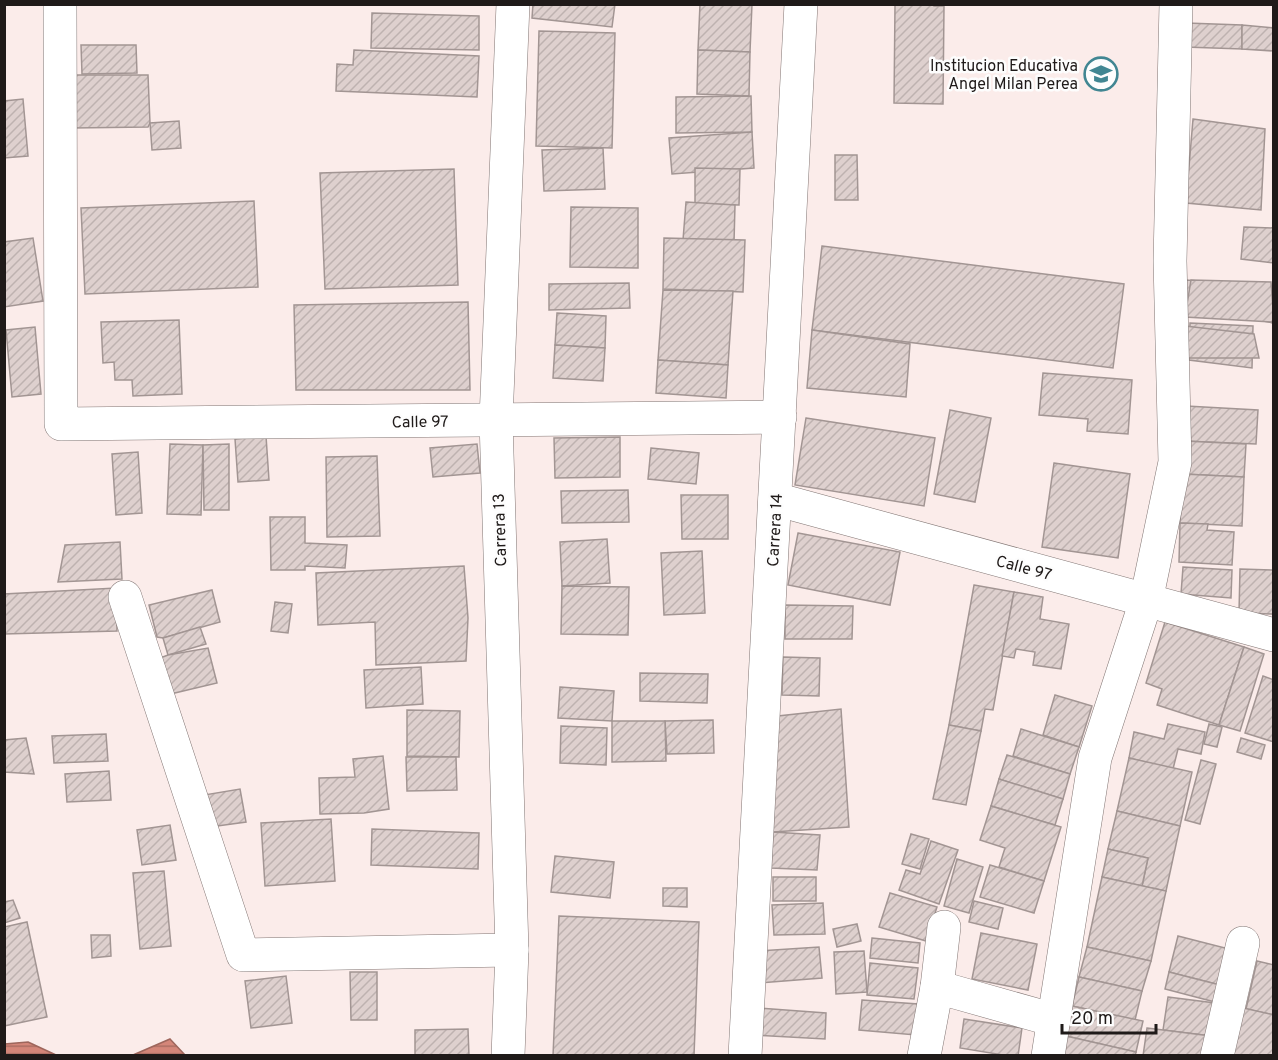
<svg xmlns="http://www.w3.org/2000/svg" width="1278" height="1060" font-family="Overpass,sans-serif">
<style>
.water{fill:url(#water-rules);stroke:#9e665c;stroke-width:1.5}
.building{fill:url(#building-hatch);stroke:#a29593;stroke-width:1.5}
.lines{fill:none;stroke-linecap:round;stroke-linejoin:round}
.street-casing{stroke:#827674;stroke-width:34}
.street{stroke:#fff;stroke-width:33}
.labels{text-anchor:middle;stroke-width:5;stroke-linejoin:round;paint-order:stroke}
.poi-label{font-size:16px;fill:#1f1a19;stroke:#fdfdfd;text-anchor:end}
.street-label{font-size:16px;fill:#1f1a19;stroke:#fdfdfd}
</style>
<defs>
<pattern id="water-rules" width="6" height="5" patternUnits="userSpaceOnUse" patternTransform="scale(1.5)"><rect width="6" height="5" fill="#d48679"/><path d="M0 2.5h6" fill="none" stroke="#ab6d62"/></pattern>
<pattern id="building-hatch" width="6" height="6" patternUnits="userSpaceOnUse" patternTransform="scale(1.5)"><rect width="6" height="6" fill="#ded0ce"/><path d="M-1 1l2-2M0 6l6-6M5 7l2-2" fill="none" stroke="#beb2b0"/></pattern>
</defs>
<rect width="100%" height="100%" fill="#fbecea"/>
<g class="water">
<path d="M170 1039 185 1055H133Z"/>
<path d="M28 1042 56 1055H5V1044Z"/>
</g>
<g class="building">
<path d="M533 4H615L612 27 532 18Z"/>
<path d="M700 4H752L750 52 698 50Z"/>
<path d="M907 4H934V6H944L943 104 894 103 895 5Z"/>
<path d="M372 13 479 16V50L371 48Z"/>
<path d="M1186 23 1242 25V49L1185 47Z"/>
<path d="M1242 25 1274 28V51L1242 49Z"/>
<path d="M539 31 615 33 612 148 536 146Z"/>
<path d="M81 45H136L137 73 82 74Z"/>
<path d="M354 50 479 56 477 97 336 91 337 64 353 65Z"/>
<path d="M698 50 750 52 749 96 697 94Z"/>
<path d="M72 75H148L150 123 148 127 72 128Z"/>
<path d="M751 96 752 132 676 133V97Z"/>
<path d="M23 99 28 156 4 158V101Z"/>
<path d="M1193 119 1265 129 1261 210 1186 203Z"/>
<path d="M179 121 181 148 152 150 150 123Z"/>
<path d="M752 132 754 168 672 174 669 138Z"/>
<path d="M603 148 605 189 544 191 542 150Z"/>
<path d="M835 155H857L858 200H835Z"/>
<path d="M695 168 740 169 739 205 695 204Z"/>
<path d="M454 169 458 285 325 289 320 173Z"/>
<path d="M254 201 258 287 85 294 81 208Z"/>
<path d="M686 202 735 205 734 243 683 240Z"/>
<path d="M571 207 638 208V268L570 267Z"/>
<path d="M1244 227 1274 228V263L1241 259Z"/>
<path d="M33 238 43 301 4 307V242Z"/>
<path d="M664 238 745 240 743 292 663 289Z"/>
<path d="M822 246 1124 284 1113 368 812 330Z"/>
<path d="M1185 280 1272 286 1273 323 1254 319 1251 316 1183 314Z"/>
<path d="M1191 280 1271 282 1274 322 1185 317Z"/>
<path d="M629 283 630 308 549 310V284Z"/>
<path d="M663 290 733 291 728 365 658 360Z"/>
<path d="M468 302 470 390H296L294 305Z"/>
<path d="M557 313 606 316 605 348 555 345Z"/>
<path d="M179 320 182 394 133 396 132 380H115L114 362 103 363 101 322Z"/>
<path d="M1190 323 1253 326 1252 368 1189 360Z"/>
<path d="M1185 326 1254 334 1259 358H1188Z"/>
<path d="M35 327 41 394 12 397 6 330Z"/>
<path d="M812 330 910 344 906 397 807 388Z"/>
<path d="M555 345 605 348 603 381 553 378Z"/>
<path d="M658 360 728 365 726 398 656 393Z"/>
<path d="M1043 373 1132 380 1128 434 1087 431 1088 419 1039 415Z"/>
<path d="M1186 406 1258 410 1256 444 1184 441Z"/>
<path d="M950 410 991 418 975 502 934 494Z"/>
<path d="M806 418 935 438 924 506 795 485Z"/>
<path d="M266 436 269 480 238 482 235 439Z"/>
<path d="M620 437V477L555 478 554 438Z"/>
<path d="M1184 441 1246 444 1244 477 1183 474Z"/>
<path d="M170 444 203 445 201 515 167 514Z"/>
<path d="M229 444V510H204L203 445Z"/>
<path d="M477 444 480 473 433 477 430 448Z"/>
<path d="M651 448 699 453 696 484 648 479Z"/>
<path d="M138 452 142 513 116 515 112 454Z"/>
<path d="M377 456 380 536 327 537 326 457Z"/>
<path d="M1054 463 1130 474 1118 558 1042 547Z"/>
<path d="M1183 474 1244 477 1242 526 1180 523Z"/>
<path d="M628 490 629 522 562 523 561 491Z"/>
<path d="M681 495H728V539H682Z"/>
<path d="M270 517H305V543L347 545 345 568 305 566V570H271Z"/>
<path d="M1180 523 1208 524 1207 530 1234 532 1232 565 1179 562Z"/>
<path d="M798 533 900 552 890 605 788 585Z"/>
<path d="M607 539 610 583 562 586 560 542Z"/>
<path d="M120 542 122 579 58 582 65 545Z"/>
<path d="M702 551 705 613 664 615 661 553Z"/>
<path d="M464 566 468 618 466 661 376 665 375 622 318 625 316 573Z"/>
<path d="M1183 567 1232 570 1231 598 1181 594Z"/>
<path d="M1240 569 1274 570V614L1239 613Z"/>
<path d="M974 585 1014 592 993 710 985 709 981 731 949 725Z"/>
<path d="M562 586 629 587 628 635 561 634Z"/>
<path d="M116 588 117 631 4 634V594Z"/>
<path d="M212 590 220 622 163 638 157 637 149 605Z"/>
<path d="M1014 592 1043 597 1040 619 1069 624 1061 669 1033 665 1035 652 1016 649 1014 658 1002 656Z"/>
<path d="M275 602 292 604 288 633 271 631Z"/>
<path d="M785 605 853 606 852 639H785Z"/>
<path d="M1165 622 1244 647 1219 725 1157 705 1162 689 1146 683Z"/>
<path d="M200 627 206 644 168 655 163 638Z"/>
<path d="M1244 647 1264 654 1240 731 1219 725Z"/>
<path d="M208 648 217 683 162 696 155 660 168 655Z"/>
<path d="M783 657 820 658 819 696 782 695Z"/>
<path d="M421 667 423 704 366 708 364 670Z"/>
<path d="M640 673 708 674 707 703 640 701Z"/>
<path d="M1263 676 1274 680V742L1245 733Z"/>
<path d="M560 687 614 691 612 721 558 718Z"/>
<path d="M1055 695 1092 706 1079 747 1043 735Z"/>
<path d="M841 709 849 827 773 832 778 716Z"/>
<path d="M407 710 460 711 459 757 407 756Z"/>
<path d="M713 720 714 753 667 754 665 721Z"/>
<path d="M612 721H665L666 761 612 762Z"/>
<path d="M1168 724 1205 732 1201 754 1178 749 1173 769 1129 758 1134 732 1164 739Z"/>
<path d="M1209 724 1222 727 1217 747 1204 744Z"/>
<path d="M949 725 981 731 966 805 933 799Z"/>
<path d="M561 726 607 728 606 765 560 763Z"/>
<path d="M1021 729 1079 747 1070 774 1013 756Z"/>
<path d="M106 734 108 761 54 763 52 736Z"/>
<path d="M26 738 34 774 4 772V740Z"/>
<path d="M1241 738 1265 745 1261 759 1237 752Z"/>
<path d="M1007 755 1070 774 1063 799 999 779Z"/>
<path d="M383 756 389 809 364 813 320 814 319 778 355 777 353 759Z"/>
<path d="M406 757H456L457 790 407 791Z"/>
<path d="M1129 758 1192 772 1180 826 1117 811Z"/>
<path d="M1201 760 1216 764 1200 824 1185 820Z"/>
<path d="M109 771 111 800 67 802 65 774Z"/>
<path d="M999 779 1063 799 1055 825 991 806Z"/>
<path d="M240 789 246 822 203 828 198 796Z"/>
<path d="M991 806 1061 827 1044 881 999 867 1005 848 980 840Z"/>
<path d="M1117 811 1180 826 1166 891 1142 886 1148 858 1108 849Z"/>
<path d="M331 819 335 881 265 886 261 823Z"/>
<path d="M170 825 176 860 142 865 137 830Z"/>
<path d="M372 829 479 833 478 869 371 865Z"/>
<path d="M773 832 820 835 817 870 771 868Z"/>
<path d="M911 834 929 839 920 869 902 864Z"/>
<path d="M931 841 958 850 939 904 899 890 906 870 920 874Z"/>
<path d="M1108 849 1148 858 1142 886 1102 877Z"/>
<path d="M555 856 614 862 610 898 551 892Z"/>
<path d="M957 859 983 867 969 913 944 906Z"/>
<path d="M990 865 1044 881 1034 913 980 897Z"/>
<path d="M164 871 171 946 140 949 133 873Z"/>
<rect x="773" y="877" width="43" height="24"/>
<path d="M1102 877 1166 891 1151 961 1087 947Z"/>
<path d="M663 888H687V907L663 906Z"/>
<path d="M890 893 937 907 926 941 879 927Z"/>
<path d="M13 900 20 918 4 923V902Z"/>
<path d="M974 901 1003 908 998 929 969 922Z"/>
<path d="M823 903 825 934 774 935 772 905Z"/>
<path d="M559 916 699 922 694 1056H553Z"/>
<path d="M27 922 47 1017 4 1026V927Z"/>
<path d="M857 924 861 941 837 947 833 929Z"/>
<path d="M981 933 1037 944 1028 990 972 979Z"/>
<path d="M91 935H110L111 956 92 958Z"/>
<path d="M1178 936 1229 949 1220 985 1169 972Z"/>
<path d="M872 938 920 943 918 963 870 958Z"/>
<path d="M819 947 822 978 760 983 758 951Z"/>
<path d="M1087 947 1151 961 1142 991 1079 977Z"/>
<path d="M864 951 867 992 836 994 834 952Z"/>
<path d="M1257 961 1274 965V1015L1246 1009Z"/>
<path d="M870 963 918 968 914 999 867 995Z"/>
<path d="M350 972H377V1020H351Z"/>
<path d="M1169 972 1220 985 1215 1002 1165 989Z"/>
<path d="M286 976 292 1023 251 1028 245 981Z"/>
<path d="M1079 977 1142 991 1135 1020 1072 1006Z"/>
<path d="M1168 997 1215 1003 1211 1036 1163 1030Z"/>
<path d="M862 1000 918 1004 916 1035 859 1030Z"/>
<path d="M1072 1006 1143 1021 1136 1052 1066 1036Z"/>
<path d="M1239 1007 1274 1015 1273 1056H1228Z"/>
<path d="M757 1008 826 1013 825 1039 755 1035Z"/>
<path d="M964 1019 1022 1028 1018 1056H1009L960 1048Z"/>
<path d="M1147 1028 1211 1036 1208 1056H1143Z"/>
<path d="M468 1029 469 1056H415V1030Z"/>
<path d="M1066 1036 1136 1052 1135 1056H1061Z"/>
</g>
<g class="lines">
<defs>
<g id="street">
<path d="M60 4 61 424 780 417"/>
<path d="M775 499 1274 635"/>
<path d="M125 597 243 955 512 950"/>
<path d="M937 987 1054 1020"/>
<path d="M508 1056 512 950 496 420 513 4"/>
<path d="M745 1056 801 4"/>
<path d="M924 1056 937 987 944 927"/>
<path d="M1048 1056 1095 758 1146 601 1175 462 1170 261 1176 4"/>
<path d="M1217 1056 1243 943"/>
</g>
</defs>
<use href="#street" class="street-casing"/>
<use href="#street" class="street"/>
</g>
<defs>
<symbol id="school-ring" viewBox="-11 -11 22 22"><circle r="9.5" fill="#fdfdfd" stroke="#418692" stroke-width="1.5"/><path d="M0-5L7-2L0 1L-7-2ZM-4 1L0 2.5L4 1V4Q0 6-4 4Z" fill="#418692"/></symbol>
</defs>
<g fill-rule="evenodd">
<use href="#school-ring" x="1082" y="55" width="38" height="38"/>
</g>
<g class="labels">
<g class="poi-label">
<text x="1078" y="71">Institucion Educativa<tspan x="1078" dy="18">Angel Milan Perea</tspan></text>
</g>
<g class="street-label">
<text transform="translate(420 421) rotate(-1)" y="6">Calle 97</text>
<text transform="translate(499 530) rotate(-92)" y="6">Carrera 13</text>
<text transform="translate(774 530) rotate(-87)" y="6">Carrera 14</text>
<text transform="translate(1024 567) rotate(15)" y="6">Calle 97</text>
</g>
</g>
<rect width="1278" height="1060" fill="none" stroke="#1f1a19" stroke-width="12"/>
<path d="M1062 1024v9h94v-9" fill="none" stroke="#1f1a19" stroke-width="3"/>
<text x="1071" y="1024" font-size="18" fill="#1f1a19" stroke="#fdfdfd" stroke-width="4.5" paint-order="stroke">20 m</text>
</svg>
